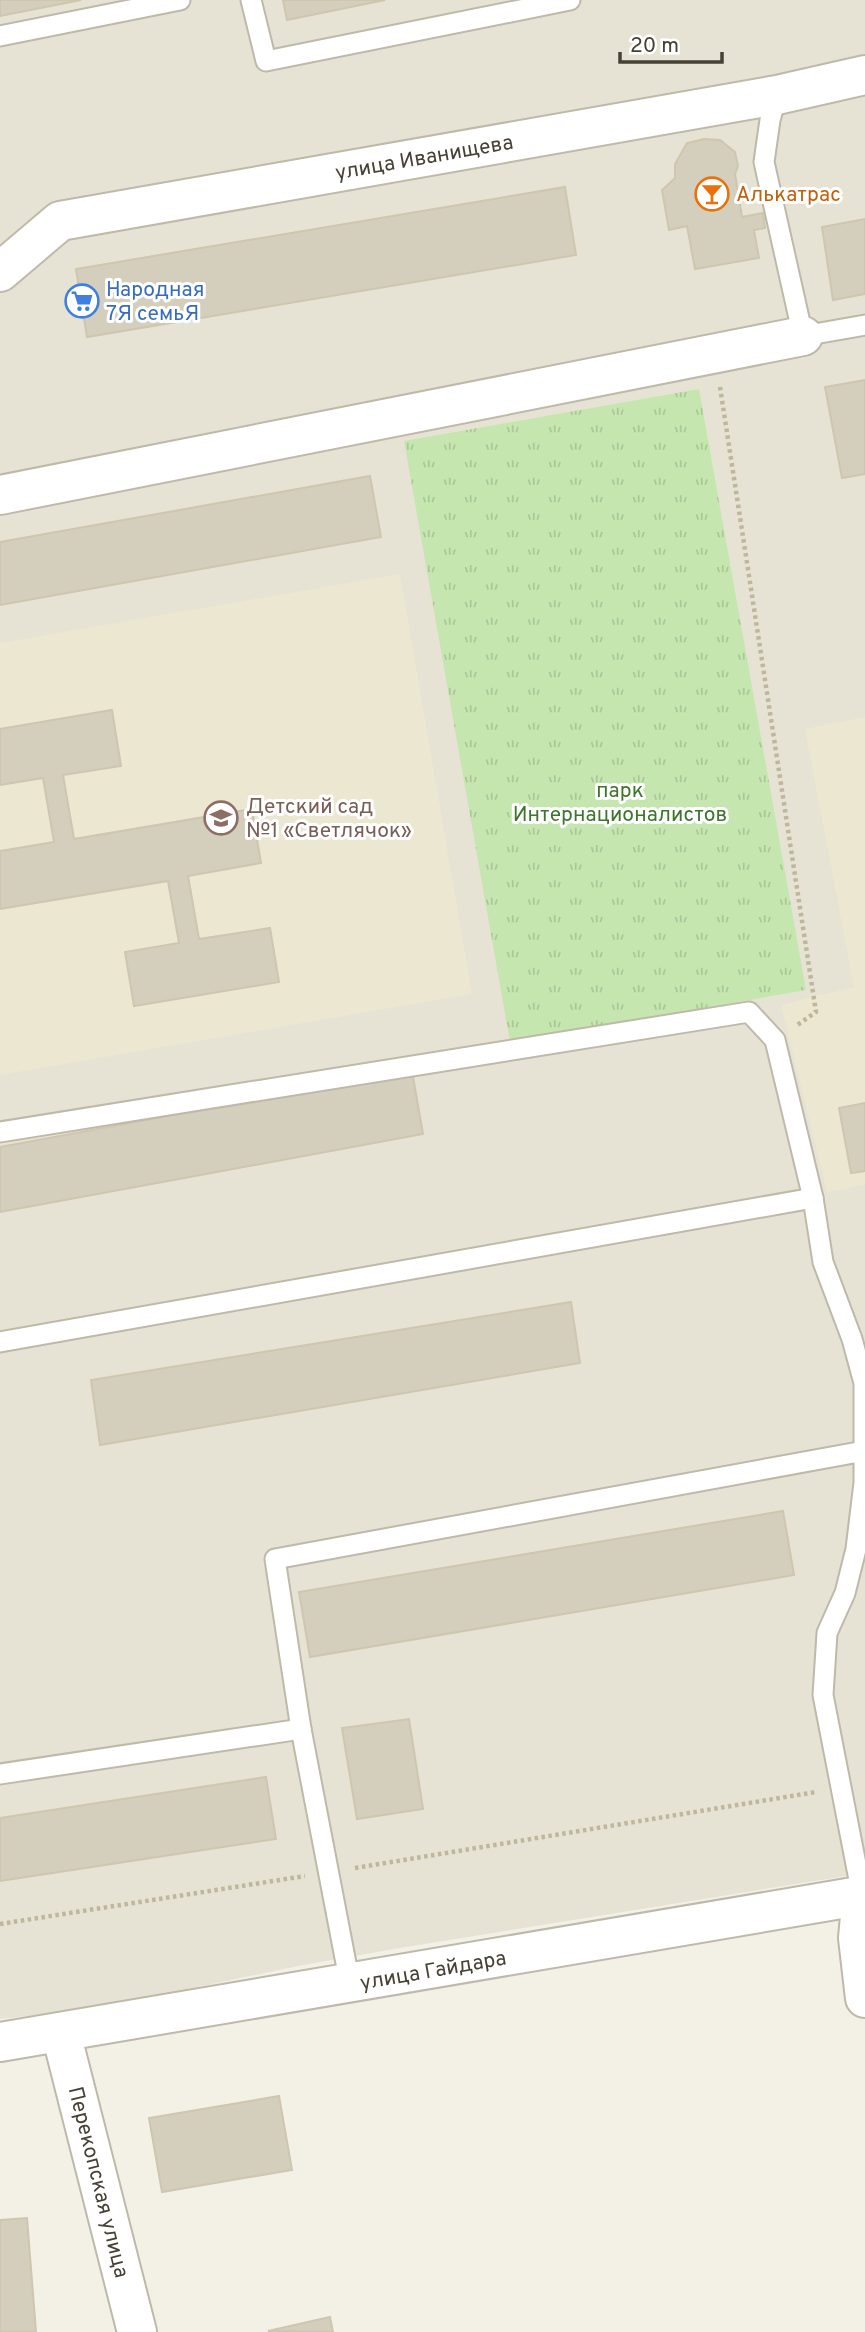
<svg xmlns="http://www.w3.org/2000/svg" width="865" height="2332" font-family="Overpass,sans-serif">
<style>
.residential{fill:#e6e3d4}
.education{fill:#ebe7d0}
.grass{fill:url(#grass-tufts)}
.building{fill:#d4cebc;stroke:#cec6af;stroke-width:2}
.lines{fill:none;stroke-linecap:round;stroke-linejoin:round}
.lane-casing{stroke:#beb9a9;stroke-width:23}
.street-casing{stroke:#beb9a9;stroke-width:42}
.path{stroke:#bfb79b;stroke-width:4.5;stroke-dasharray:3.5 3.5;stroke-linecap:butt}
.lane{stroke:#fff;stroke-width:19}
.street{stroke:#fff;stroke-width:38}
.labels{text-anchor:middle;stroke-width:6;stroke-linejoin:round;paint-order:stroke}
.street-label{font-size:21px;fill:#454135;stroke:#fff}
.food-label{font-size:21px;fill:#c56008;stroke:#fff;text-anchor:start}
.shop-label{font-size:21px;fill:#366cbe;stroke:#fff;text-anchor:start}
.park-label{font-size:21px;fill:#3d752a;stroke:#fff}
.education-label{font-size:21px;fill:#785e54;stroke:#fff;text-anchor:start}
</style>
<defs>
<pattern id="grass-tufts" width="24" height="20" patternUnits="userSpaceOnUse" patternTransform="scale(1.75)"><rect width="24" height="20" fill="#c6e6b0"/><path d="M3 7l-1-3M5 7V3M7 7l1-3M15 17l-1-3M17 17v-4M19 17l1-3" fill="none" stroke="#abc698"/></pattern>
</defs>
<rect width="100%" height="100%" fill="#f3f0e6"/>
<path class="residential" d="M0 0H865V1873L400 1948 303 1965 98 2008 0 2019Z"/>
<g class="education">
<path d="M400 574 472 994 0 1075V643Z"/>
<path d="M865 717V1185L827 1192 781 1005 854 987 805 729Z"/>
</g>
<path class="grass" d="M699 389 806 990 510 1042 404 441Z"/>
<g class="building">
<path d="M0 0H81L0 16Z"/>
<path d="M283 0H385L287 20Z"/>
<path d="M704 139 720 140 735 152 738 166 735 174 742 217 763 213 765 228 754 230 759 258 695 269 687 226 669 230 662 190 675 178V164L687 143Z"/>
<path d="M565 187 576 255 87 337 76 269Z"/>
<path d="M865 219V294L833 300 822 227Z"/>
<path d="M865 380V474L842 478 825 387Z"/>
<path d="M370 476 381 537 0 605V542Z"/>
<path d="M112 710 121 766 63 775 74 839 252 809 261 863 188 876 199 939 270 928 279 982 134 1006 125 952 179 943 168 881 0 909V851L54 842 43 778 0 785V729Z"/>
<path d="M412 1071 423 1134 0 1212V1147Z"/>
<path d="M865 1103V1171L851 1173 839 1108Z"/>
<path d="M571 1302 580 1363 100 1445 91 1380Z"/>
<path d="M783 1511 794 1575 310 1657 299 1592Z"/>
<path d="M409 1719 423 1809 357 1819 342 1728Z"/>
<path d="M266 1777 276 1839 0 1881V1818Z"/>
<path d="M279 2096 292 2170 162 2192 149 2118Z"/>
<path d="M27 2218 36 2332H0V2220Z"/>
<path d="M330 2317 333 2332 268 2331Z"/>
</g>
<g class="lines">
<defs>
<g id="lane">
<path d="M251 0 266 61 570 0"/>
<path d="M0 36 180 0"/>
<path d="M777 95 770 120 764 162 803 336 865 325"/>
<path d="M0 1132 749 1012 775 1040 813 1198 823 1262 852 1339 864 1383V1483L856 1549 845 1593 827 1633 823 1695 862 1895"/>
<path d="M0 1342 813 1198"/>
<path d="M301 1729 275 1559 864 1451"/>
<path d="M0 1774 301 1729 350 1984"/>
</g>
<g id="street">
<path d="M0 272 60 221 777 95 865 75"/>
<path d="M0 495 803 336"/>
<path d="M862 1895 858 1938 865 1998"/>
<path d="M61 2033 137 2332"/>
<path d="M0 2042 865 1895"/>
</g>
</defs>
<use href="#lane" class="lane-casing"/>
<use href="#street" class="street-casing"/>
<g class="path">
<path d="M720 387 816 1012 796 1026"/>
<path d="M355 1868 816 1792"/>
<path d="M0 1924 305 1876"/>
</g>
<use href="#lane" class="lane"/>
<use href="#street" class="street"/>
</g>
<defs>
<symbol id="bar-ring" viewBox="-11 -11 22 22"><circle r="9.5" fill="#fff" stroke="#e8710a" stroke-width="1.5"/><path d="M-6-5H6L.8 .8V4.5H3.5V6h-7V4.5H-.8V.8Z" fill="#e8710a"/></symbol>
<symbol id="supermarket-ring" viewBox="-11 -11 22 22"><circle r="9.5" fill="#fff" stroke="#3f7fe0" stroke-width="1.5"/><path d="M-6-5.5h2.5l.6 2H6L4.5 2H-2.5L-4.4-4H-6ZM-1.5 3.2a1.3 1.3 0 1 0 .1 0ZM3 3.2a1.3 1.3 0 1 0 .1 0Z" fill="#3f7fe0"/></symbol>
<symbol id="school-ring" viewBox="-11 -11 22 22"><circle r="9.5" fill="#fff" stroke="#8d6e63" stroke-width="1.5"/><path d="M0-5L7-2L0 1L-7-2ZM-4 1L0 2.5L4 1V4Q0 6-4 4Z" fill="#8d6e63"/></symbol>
</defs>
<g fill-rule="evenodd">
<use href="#bar-ring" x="693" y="175" width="38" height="38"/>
<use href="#supermarket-ring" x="63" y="282" width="38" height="38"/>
<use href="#school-ring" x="202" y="799" width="38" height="38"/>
</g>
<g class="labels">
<g class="street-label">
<text transform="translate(424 157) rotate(-10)" y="7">улица Иванищева</text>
<text transform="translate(433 1970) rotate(-10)" y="7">улица Гайдара</text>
<text transform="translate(99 2182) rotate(76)" y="7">Перекопская улица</text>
</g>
<g class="food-label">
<text x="736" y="201">Алькатрас</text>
</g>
<g class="shop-label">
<text x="106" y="296">Народная<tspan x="106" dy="24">7Я семьЯ</tspan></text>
</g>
<g class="park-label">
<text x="620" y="797">парк<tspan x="620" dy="24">Интернационалистов</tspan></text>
</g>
<g class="education-label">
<text x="246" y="813">Детский сад<tspan x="246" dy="24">№1 «Светлячок»</tspan></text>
</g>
</g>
<path d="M620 52v10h102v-10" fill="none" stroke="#454135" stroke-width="3.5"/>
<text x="630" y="52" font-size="21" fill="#454135" stroke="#ffffff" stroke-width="5" paint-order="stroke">20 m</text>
</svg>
